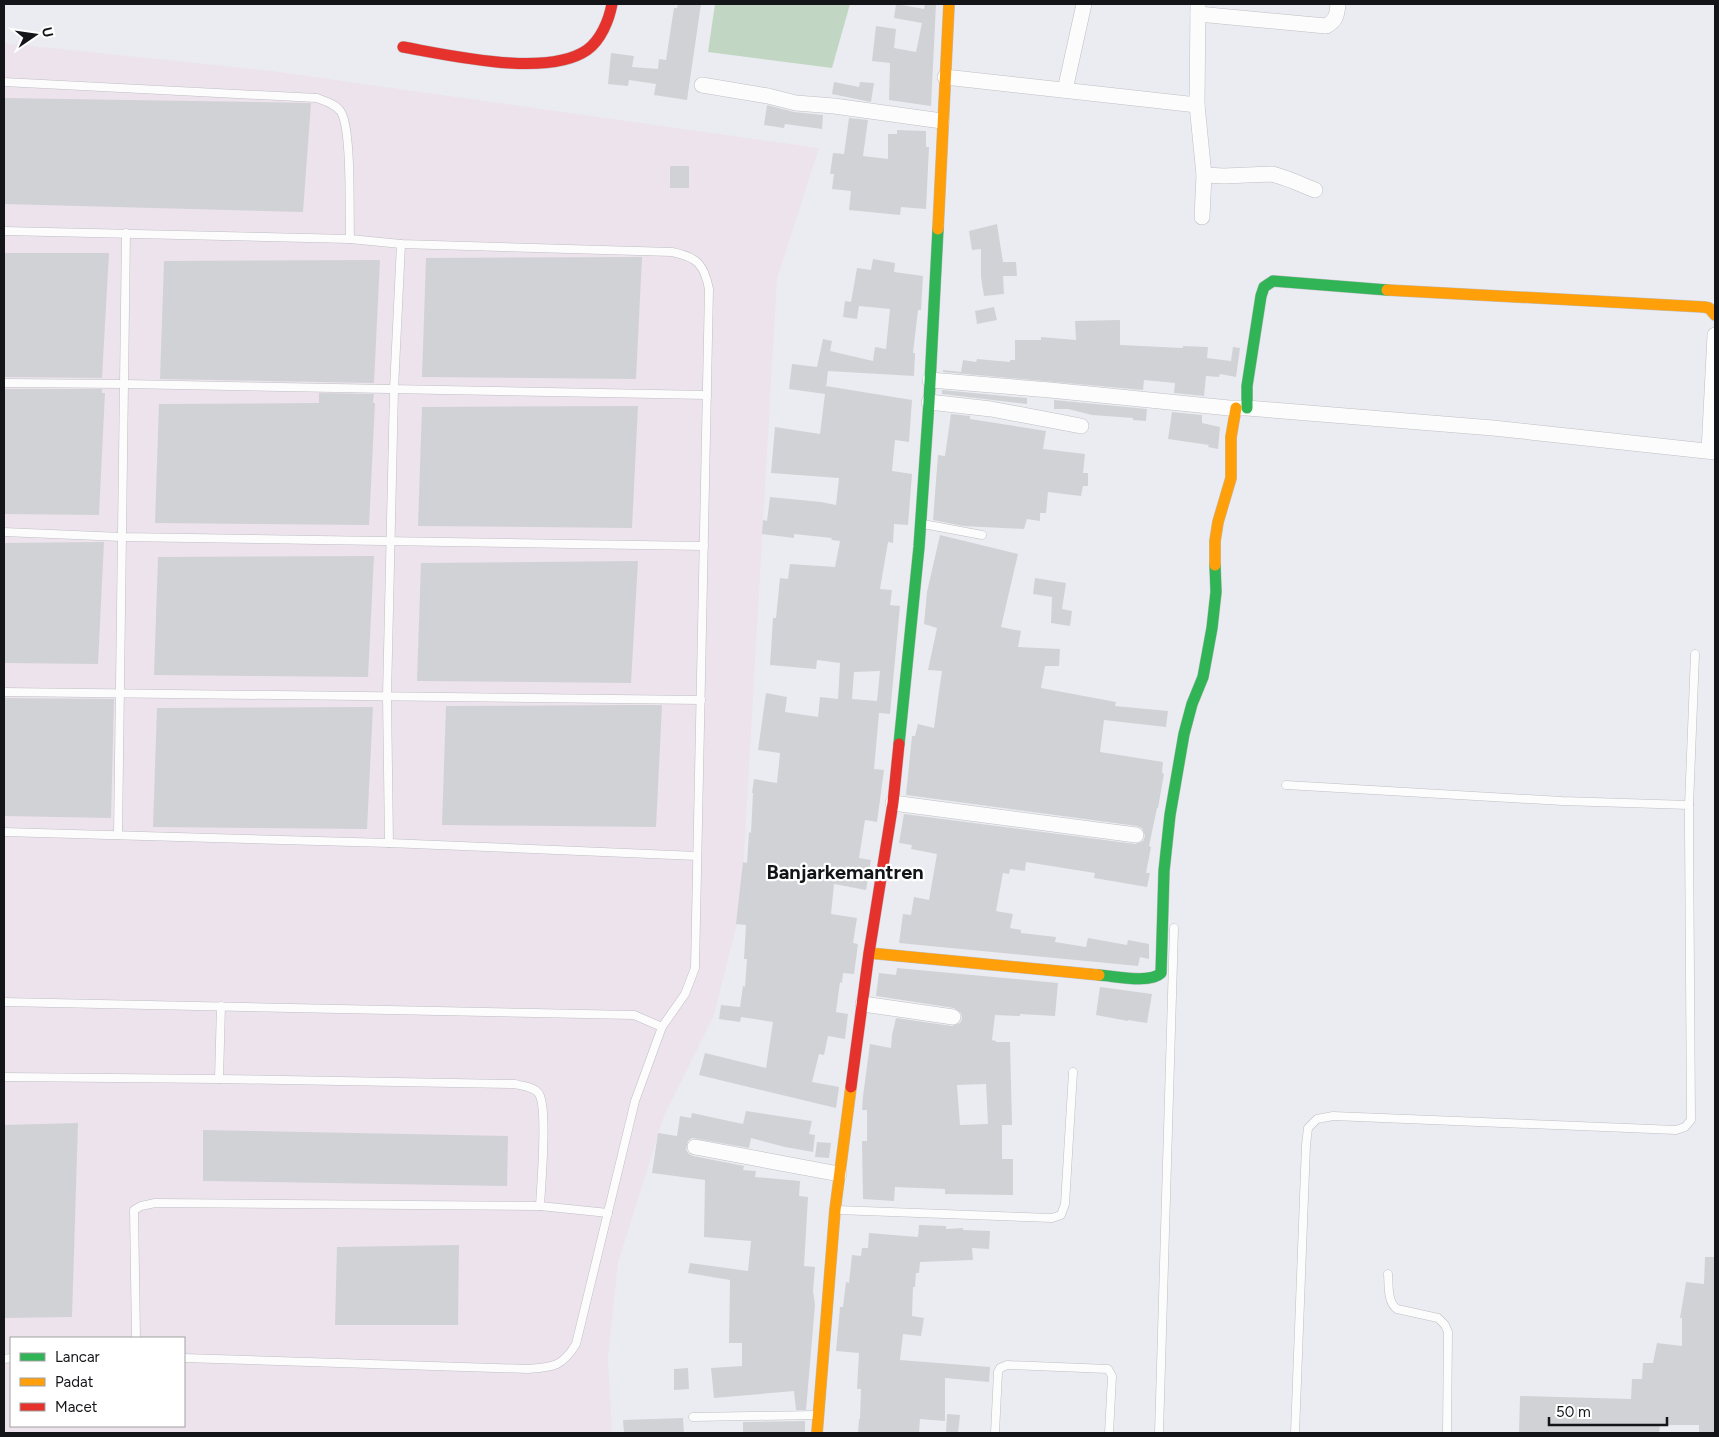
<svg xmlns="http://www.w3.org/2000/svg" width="1719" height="1437" font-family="Figtree,sans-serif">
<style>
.industrial{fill:#ede3ed;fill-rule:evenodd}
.green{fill:#c2d7c3}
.building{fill:#d1d2d6;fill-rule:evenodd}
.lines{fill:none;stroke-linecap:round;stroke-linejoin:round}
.lane-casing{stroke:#bebfc3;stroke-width:9}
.street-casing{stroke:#bebfc3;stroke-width:16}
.fast-casing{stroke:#bebfc3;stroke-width:12}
.slow-casing{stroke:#bebfc3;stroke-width:12}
.jam-casing{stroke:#bebfc3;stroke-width:12}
.lane{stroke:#fcfcfd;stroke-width:8}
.street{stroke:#fcfcfd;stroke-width:15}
.fast{stroke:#30b455;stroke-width:11}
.slow{stroke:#ff9f0a;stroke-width:11}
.jam{stroke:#e5322d;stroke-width:11}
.labels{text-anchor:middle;stroke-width:4.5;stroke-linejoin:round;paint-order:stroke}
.quarter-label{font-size:20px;font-weight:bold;fill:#141518;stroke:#fff}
</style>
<rect width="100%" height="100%" fill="#ebecf1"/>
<path class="industrial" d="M4 43 272 71 819 148 777 279 741 908 714 1015 664 1116 618 1263 608 1358 612 1433H4ZM11 1338H184V1426H11Z"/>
<path class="green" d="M715 4H850L832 68 708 52Z"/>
<g class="building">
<path d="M678 4H701L687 100 654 95 656 84 629 80 628 86 608 84 611 53 634 56 632 67 658 69 659 59 666 60 674 8H677Z"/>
<path d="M896 4 924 9 925 4H936L931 106 889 100 890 63 872 61 876 26 896 29 894 48 916 52 922 23 894 18Z"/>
<path d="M834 82 859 87 860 82 874 83 871 102 832 94Z"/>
<path d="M4 98 311 103 303 212 4 204Z"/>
<path d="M767 105 794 112 823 115 822 129 785 124 784 128 764 125Z"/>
<path d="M849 118 868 120 863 156 888 159V134H897V130L926 131V147H929L926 209 901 207 900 215 849 210 851 191 832 189 834 174H830L833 153 844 154Z"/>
<rect x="670" y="166" width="19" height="22"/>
<path d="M997 224 1003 262H1016L1017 276H1003L1004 294 984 296 981 277V249L972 250 969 231Z"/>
<path d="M4 253H109L102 378 4 377Z"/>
<path d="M642 257 636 379 422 377 426 258Z"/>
<path d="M873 259 895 263 894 272 923 276 921 310H918L913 353H915L914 376 828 371 826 388V386L912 400 909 442 895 440 892 471 912 474 908 525 894 524 893 543 888 542 880 589 892 590 890 605 900 606 890 714 879 713 874 769 884 770 877 822 865 820 859 858 871 860 866 890 834 884 831 914 857 918 853 943 858 944 854 974 843 973 842 983 840 982 836 1012 848 1014 845 1039 828 1036 824 1055 819 1054 812 1082 839 1087 836 1108 699 1075 705 1053 766 1068 773 1022 741 1017 740 1022 719 1019 721 1005 740 1007 743 986 745 987 747 959H744L746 925 736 924 743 862 747 863 749 832 751 833 753 793H752L754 779 777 783 780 753 758 750 766 693 787 697 785 712 818 717 820 697 838 699 840 663 817 660 816 669 770 665 773 618H776L780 578 788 579 790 564 835 567 840 541 831 540 832 538 794 534V538L762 534 763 520 767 521 770 497 821 502 836 505 839 478 771 473 775 427 820 434 825 394 789 389 792 364 817 367 823 339 832 341 830 351 873 361 875 347 886 349 890 309 859 306 857 319 843 317 845 301 851 302 857 268 871 270ZM880 671 877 701 852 699 854 672Z"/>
<path d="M380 260 374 383 160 379 164 261Z"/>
<path d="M994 307 997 320 977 324 975 311Z"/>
<path d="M1120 320V345L1183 348V346L1208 347 1207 358 1231 361 1233 347 1240 348 1236 377 1220 374 1219 377 1206 376 1204 396 1174 393 1175 383 1144 380 1143 390 943 372V370L961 372 963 360 976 362 977 359 1010 362V360H1015V340H1041V337L1076 340 1075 321Z"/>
<path d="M4 389H102V393H105L99 515 4 514Z"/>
<path d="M942 390 1027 398V404L942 394Z"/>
<path d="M319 393 374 394 373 403H375L369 525 155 523 159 404 319 403Z"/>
<path d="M1054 400 1147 409 1146 421 1133 420V418L1092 415 1068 409H1054Z"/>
<path d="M638 406 632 528 418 526 422 407Z"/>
<path d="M1172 412 1202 415V423L1220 427 1218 449 1208 447 1209 445 1168 439Z"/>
<path d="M951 414 970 416V419L1046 431 1043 449 1085 454 1083 473H1088V486H1083L1081 496 1048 492 1046 513H1040V521L1027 519 1024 529 963 526 933 520 938 455 945 456Z"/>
<path d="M940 535 1018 554 1001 627 1021 631 1018 647 1060 649 1059 666H1045L1041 688 1116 702 1115 706 1168 711 1166 727 1104 720 1100 752 1163 762 1162 773 1164 774 1158 808H1157L1149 846 1151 847 1146 873H1150L1147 887 1094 878 1095 873 1026 862 1025 871 1010 869 1009 874 1003 873 996 911 1013 914 1010 928 1021 930V933L1056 937 1055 942 1086 947 1088 938 1127 945 1128 940 1149 944V959L1140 957 1138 966 899 943 903 914 911 915 914 897 929 900 937 854 911 849 912 845 899 843 904 814 1135 844 1143 841 1145 836 1142 828 1137 826 906 795 912 736H915L918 724 934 728 939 691 942 671 928 670 937 628 924 624 927 592Z"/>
<path d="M104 542 98 664 4 663V543Z"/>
<path d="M374 556 368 677 154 675 158 557Z"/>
<path d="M638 561 631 683 417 681 421 563Z"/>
<path d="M1035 578 1066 583 1062 609 1072 611 1070 626 1051 623 1052 597 1033 594Z"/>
<path d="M4 698 114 699 111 818 4 816Z"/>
<path d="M624 705H662L656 827 442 825 446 706Z"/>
<path d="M373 707 367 829 153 827 157 708Z"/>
<path d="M897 968 1058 983 1055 1016 1020 1014V1016L995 1015 992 1040 996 1041V1042H1010L1012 1125H1002V1159H1013V1195L945 1194V1189L895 1187 894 1201 863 1199 862 1141H867V1110H862L863 1096 870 1044 891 1048 892 1035 896 1018 952 1026 960 1023 962 1019 961 1013 954 1008 876 996 879 973 896 975ZM986 1084 988 1124 960 1125 957 1085Z"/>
<path d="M1100 987 1152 994 1147 1023 1128 1020V1021L1096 1015Z"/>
<path d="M746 1111 812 1121 809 1134 815 1135 813 1152 785 1147 751 1138 749 1148 692 1138 688 1141 686 1150 689 1154 693 1156 744 1166 743 1170 756 1171 755 1177 800 1181 799 1196 808 1197 804 1266 815 1267 813 1291 815 1305 806 1410H796L794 1391 714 1398 711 1368 742 1366V1343H729L730 1280 688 1273 690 1263 748 1271 751 1241 704 1237 705 1180 652 1173 658 1133 677 1136 680 1116 691 1118 692 1113 743 1124Z"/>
<path d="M78 1123 72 1317 4 1318V1125Z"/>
<path d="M203 1130 508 1136 507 1186 203 1181Z"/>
<path d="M817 1142 831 1143 829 1158 815 1157Z"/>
<path d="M919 1225 946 1226V1229L963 1228V1230L990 1231 989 1249 972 1248 973 1260 920 1262 919 1273H916L915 1287H913L912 1316 924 1318 921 1336 903 1334 900 1360 990 1367 989 1382 945 1378V1421L920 1419 919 1433H858L859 1419H860L861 1389H857L859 1353 836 1351 840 1307H843L846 1282 849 1283 852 1255 861 1256 862 1248H868L869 1233 918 1237Z"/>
<path d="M459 1245 458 1325H335L337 1247Z"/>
<path d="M1705 1257H1715V1433H1699V1425H1660L1659 1433H1519L1520 1396 1631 1399 1632 1379H1642L1643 1363H1653L1657 1343 1682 1346V1318H1680L1686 1282 1704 1284Z"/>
<path d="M688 1368 689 1389 674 1390V1369Z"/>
<path d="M947 1414 960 1415 958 1433H946Z"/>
<path d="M683 1418 684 1433H624L623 1420Z"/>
<path d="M805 1421V1433H743V1422Z"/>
</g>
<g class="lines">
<defs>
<g id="lane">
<path d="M4 82 317 98C325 101 336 104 341 112 352 130 349 213 350 239"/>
<path d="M4 231 350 239 401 244 672 252C697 257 704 264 709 289L695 968 685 994 662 1027 635 1101 576 1344C562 1367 553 1367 528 1369L184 1358"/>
<path d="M4 383 124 384 707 395"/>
<path d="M923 524 982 535"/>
<path d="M4 532 122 537 704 546"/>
<path d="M4 692 701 700"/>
<path d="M1286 785 1562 801 1689 805V830L1691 1120 1685 1127 1676 1130 1333 1116 1317 1119 1308 1128 1306 1145 1295 1433"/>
<path d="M1689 805 1695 654"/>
<path d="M4 832 389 843 697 856"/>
<path d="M118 835 126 233"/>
<path d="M389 843 387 696 394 389 401 244"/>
<path d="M4 1002 634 1015 662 1027"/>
<path d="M4 1077 219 1079 221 1006"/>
<path d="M219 1079 515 1084C523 1086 535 1087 539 1094 548 1108 541 1185 540 1206"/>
<path d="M837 1210 1052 1218 1061 1215 1065 1204 1073 1072"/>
<path d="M1388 1274C1389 1285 1387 1302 1397 1309L1438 1318 1445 1325 1448 1332 1447 1433"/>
<path d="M136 1338 134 1210 141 1206 155 1203 540 1206 608 1213"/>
<path d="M4 1359 11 1358"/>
<path d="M693 1417 816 1415"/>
<path d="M995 1433 998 1372 1000 1368 1007 1365 1108 1369 1112 1376 1109 1433"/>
<path d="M1159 1433 1174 928"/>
</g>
<g id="street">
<path d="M1198 4 1197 105 1204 175 1202 217"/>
<path d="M1198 14 1326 26C1336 21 1337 15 1338 4"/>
<path d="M945 77 1197 105"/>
<path d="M702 85 768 96 796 103 834 106 942 121"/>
<path d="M1065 90 1084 4"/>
<path d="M1204 175 1224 176 1271 174C1283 176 1302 185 1315 190"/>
<path d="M930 380 1050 390 1229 408H1247L1493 428 1715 452"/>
<path d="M929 402 991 409 1081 426"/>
<path d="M1709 451 1715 335"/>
<path d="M893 803 1136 835"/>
<path d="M863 1004 953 1017"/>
<path d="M695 1147 839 1174"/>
</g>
<g id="fast">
<path d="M1247 408V386L1261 296 1264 287 1273 281 1387 290"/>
<path d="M899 744 919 547 929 402 938 229"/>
<path d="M1099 975C1115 976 1150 984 1161 973L1164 871 1170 815 1184 734 1192 704 1203 677 1212 628 1216 592 1215 565"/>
</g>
<g id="slow">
<path d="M938 229 949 4"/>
<path d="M1387 290 1704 307 1709 308 1715 315"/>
<path d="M1215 565V541L1218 522 1231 478V437L1236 408"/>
<path d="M869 953 1099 975"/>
<path d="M817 1433 835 1210 851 1087"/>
</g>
<g id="jam">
<path d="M403 47C449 55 547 78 587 50 601 40 609 20 612 4"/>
<path d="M851 1087 869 953 893 803 899 744"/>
</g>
</defs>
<use href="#lane" class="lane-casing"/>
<use href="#street" class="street-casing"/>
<use href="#fast" class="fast-casing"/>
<use href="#slow" class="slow-casing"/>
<use href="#jam" class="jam-casing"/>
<use href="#lane" class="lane"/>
<use href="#street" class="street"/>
<use href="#fast" class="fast"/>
<use href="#slow" class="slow"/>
<use href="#jam" class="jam"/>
</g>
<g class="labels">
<g class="quarter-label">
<text x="845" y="879">Banjarkemantren</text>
</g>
</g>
<rect width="1719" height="1437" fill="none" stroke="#141518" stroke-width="10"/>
<rect x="10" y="1337" width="175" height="90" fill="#ffffff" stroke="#a1a1a3"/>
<rect x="20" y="1353" width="25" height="8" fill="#30b455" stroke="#a1a1a3"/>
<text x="55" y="1362" font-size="15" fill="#141518">Lancar</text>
<rect x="20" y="1378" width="25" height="8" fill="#ff9f0a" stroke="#a1a1a3"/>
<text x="55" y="1387" font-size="15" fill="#141518">Padat</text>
<rect x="20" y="1403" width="25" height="8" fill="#e5322d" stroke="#a1a1a3"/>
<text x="55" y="1412" font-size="15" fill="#141518">Macet</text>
<g transform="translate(35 35) rotate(77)" stroke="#ffffff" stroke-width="4" paint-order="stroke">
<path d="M0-4L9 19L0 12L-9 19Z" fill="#141518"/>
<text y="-8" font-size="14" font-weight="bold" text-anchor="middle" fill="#141518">U</text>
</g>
<path d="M1549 1417v8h118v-8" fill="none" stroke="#141518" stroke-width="2.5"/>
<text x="1556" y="1417" font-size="15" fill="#141518" stroke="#ffffff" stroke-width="4" paint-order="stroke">50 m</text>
</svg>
